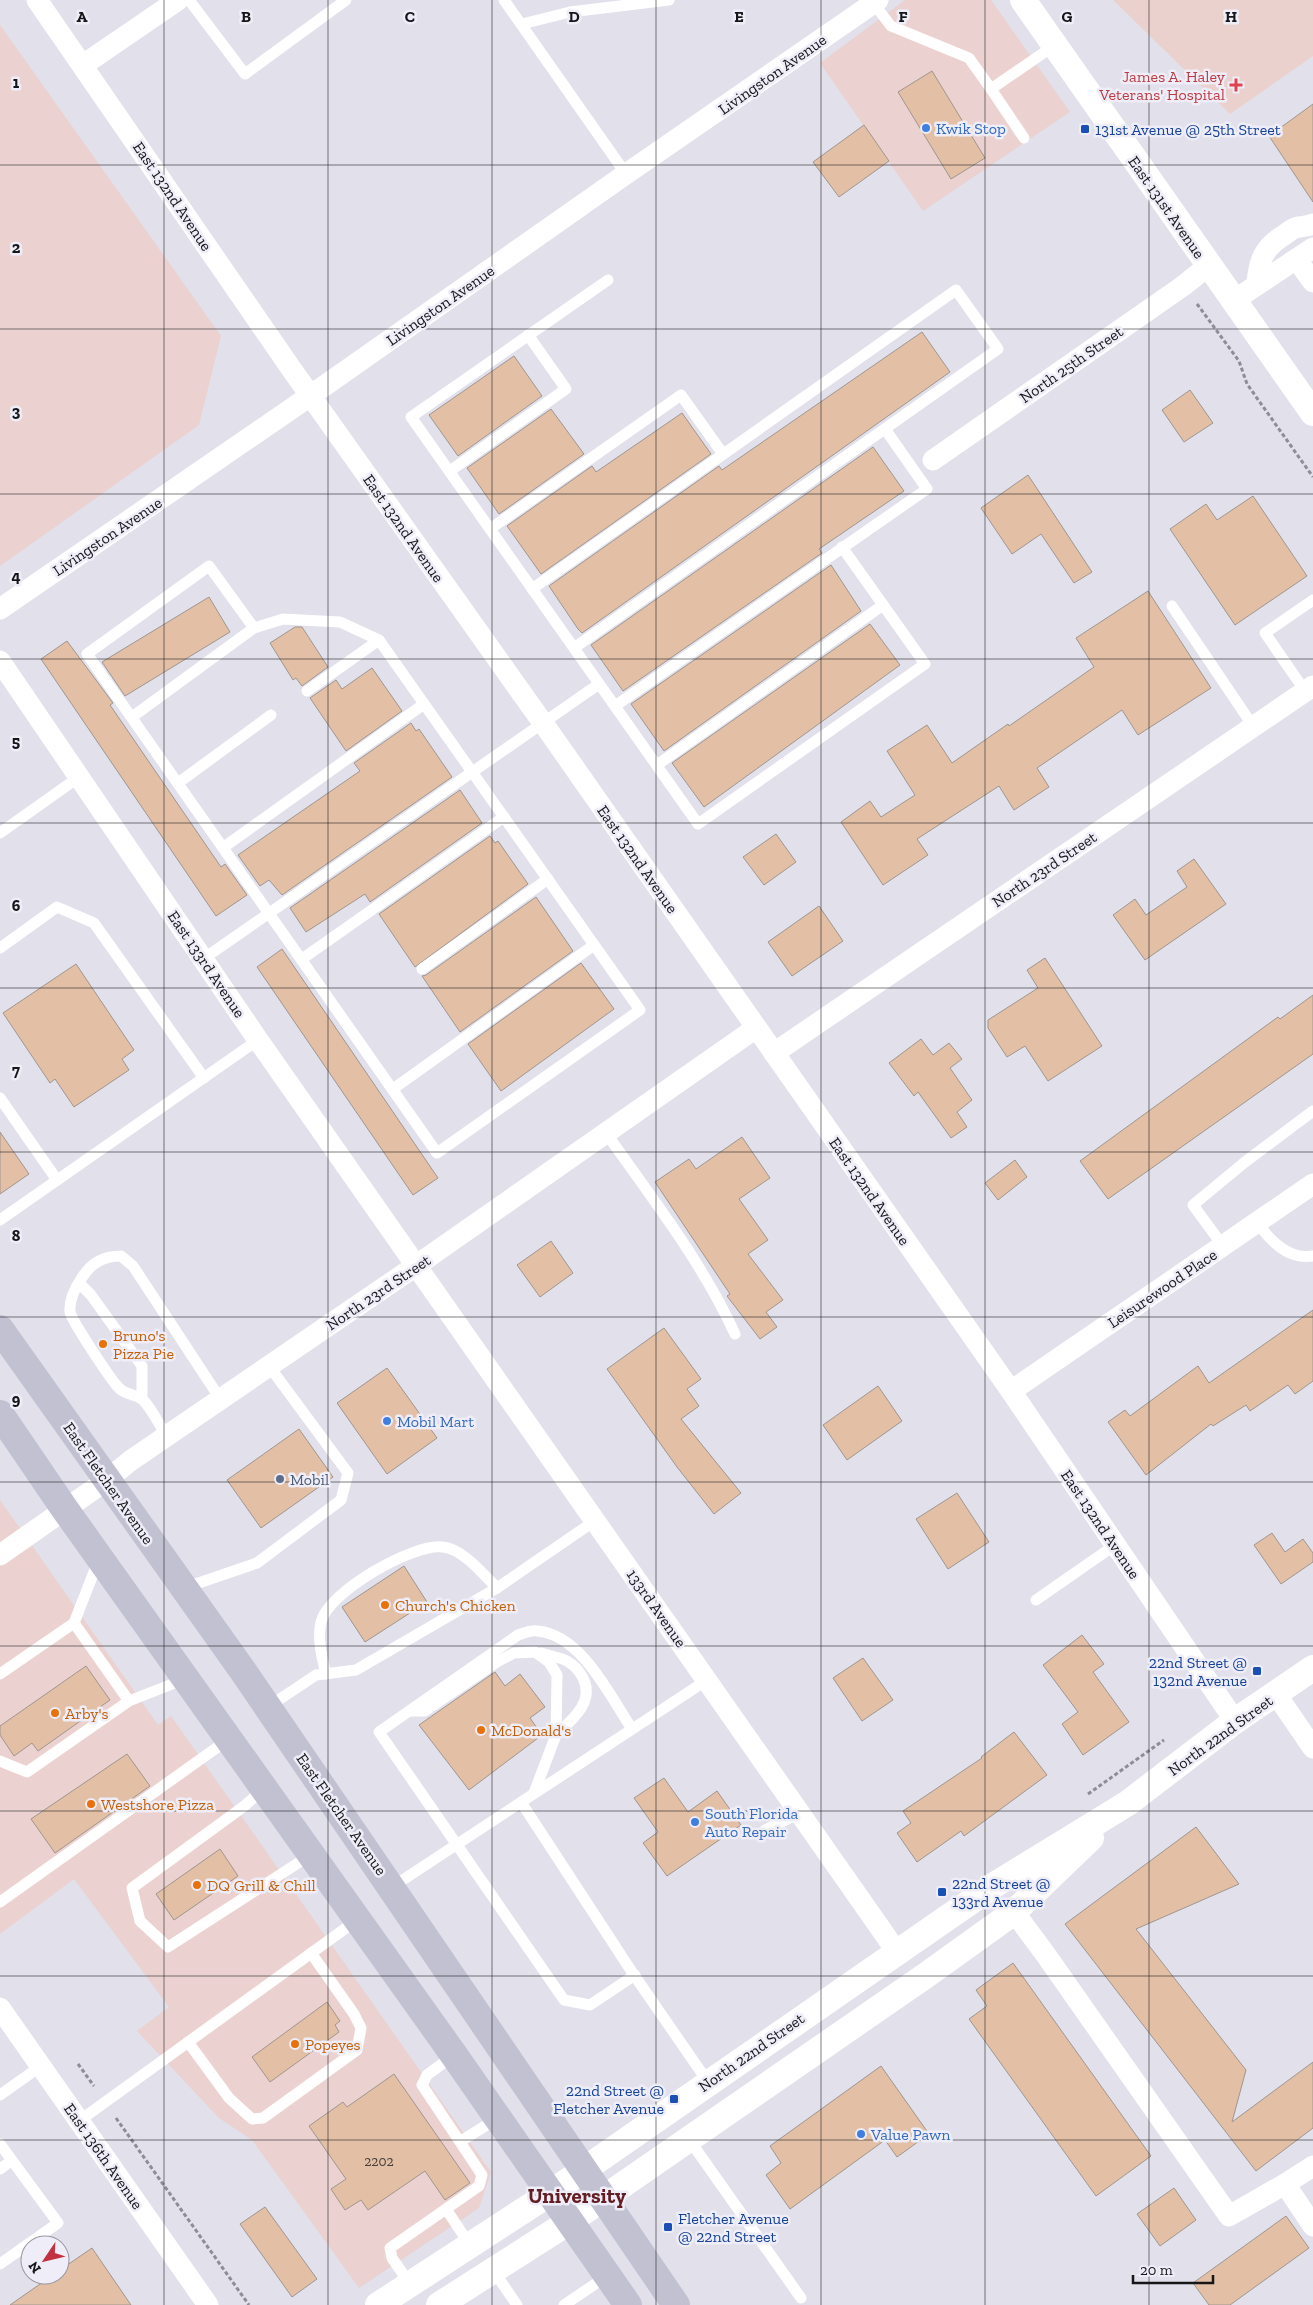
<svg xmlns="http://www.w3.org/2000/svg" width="1313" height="2305" font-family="'Zilla Slab',serif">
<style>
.commercial{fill:#ebd1cf}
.medical{fill:#ebd1cd}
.building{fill:#e3bfa5;stroke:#9f9690}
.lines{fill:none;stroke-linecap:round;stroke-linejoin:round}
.path{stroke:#8e8d95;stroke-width:3;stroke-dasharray:4 2.5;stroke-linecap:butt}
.service{stroke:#fff;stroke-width:11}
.minor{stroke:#fff;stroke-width:21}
.tertiary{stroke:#fff;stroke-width:26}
.secondary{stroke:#c2c1d2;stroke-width:28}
.grid{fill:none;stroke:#161619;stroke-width:1;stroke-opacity:0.55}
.health-dot{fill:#e0444e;stroke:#eeedf8;stroke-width:2}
.shop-dot{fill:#3f7fe0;stroke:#eeedf8;stroke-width:2}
.transit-dot{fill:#1a4fb4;stroke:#eeedf8;stroke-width:2}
.food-dot{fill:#e8710a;stroke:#eeedf8;stroke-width:2}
.service-dot{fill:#5c6f8a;stroke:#eeedf8;stroke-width:2}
.labels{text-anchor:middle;stroke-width:5;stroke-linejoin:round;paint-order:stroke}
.number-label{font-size:14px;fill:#49403c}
.street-label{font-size:16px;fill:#161619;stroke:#eeedf8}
.health-label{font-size:16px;fill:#be3a42;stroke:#eeedf8;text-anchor:end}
.shop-label{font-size:16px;fill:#366cbe;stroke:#eeedf8;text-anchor:start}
.transit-label{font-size:16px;fill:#164399;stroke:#eeedf8;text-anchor:start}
.food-label{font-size:16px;fill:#c56008;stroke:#eeedf8;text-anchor:start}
.service-label{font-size:16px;fill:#4e5e75;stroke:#eeedf8;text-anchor:start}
.district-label{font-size:21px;font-weight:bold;fill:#631e23;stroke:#eeedf8}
.grid-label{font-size:16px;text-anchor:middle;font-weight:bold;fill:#161619;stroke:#eeedf8;stroke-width:5;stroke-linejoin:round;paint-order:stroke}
</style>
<rect width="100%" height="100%" fill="#e1e0eb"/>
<g class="commercial">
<path d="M905 0H991L1070 112 923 211 820 63Z"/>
<path d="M0 25 221 336 199 425 0 566Z"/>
<path d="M0 1500 158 1725 171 1716 491 2172 479 2208 359 2288 252 2140 219 2118 137 2031 169 2007 74 1879 0 1934Z"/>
</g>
<path class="medical" d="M1113 0H1313V56L1230 114Z"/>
<g class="building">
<path d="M932 71 985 158 951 179 898 92Z"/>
<path d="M1313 104V202L1269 136Z"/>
<path d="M864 125 889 161 839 197 813 162Z"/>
<path d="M922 332 950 372 582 633 578 629 549 586 719 466 722 470Z"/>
<path d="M514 356 542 396 458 456 429 415Z"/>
<path d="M1190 390 1213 423 1184 442 1162 410Z"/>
<path d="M551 409 584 454 499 514 467 468Z"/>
<path d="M682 413 711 454 541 574 507 526 592 466 596 472Z"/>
<path d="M873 447 904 491 819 549 822 553 623 691 591 645Z"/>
<path d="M1028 475 1092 572 1074 583 1041 534 1012 554 981 508Z"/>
<path d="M1253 496 1307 576 1235 625 1170 529 1206 504 1217 520Z"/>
<path d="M831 565 861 611 664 751 631 704Z"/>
<path d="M1148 591 1211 688 1138 735 1122 710 1037 768 1049 787 1014 810 999 786 917 839 928 855 883 885 841 822 870 801 881 817 915 795 887 751 927 725 952 763 1008 724 1009 726 1094 667 1076 638Z"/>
<path d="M209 597 230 632 125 696 102 662Z"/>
<path d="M870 624 900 665 704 807 672 763Z"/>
<path d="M295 627H302L328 667 302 686 296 678 293 680 270 643Z"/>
<path d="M67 641 113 703 110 705 221 867 225 864 247 895 216 916 41 659Z"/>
<path d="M372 668 402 711 346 751 310 698 336 680 342 689Z"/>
<path d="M411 723 416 731 419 729 452 777 282 895 269 880 260 886 238 855 360 771 354 763Z"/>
<path d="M460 790 482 823 370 902 365 894 306 932 290 908Z"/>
<path d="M776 834 796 862 764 885 743 857Z"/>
<path d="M490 836 495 843 498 841 528 884 415 967 379 914Z"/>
<path d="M1194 859 1226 904 1145 960 1113 915 1135 899 1146 915 1187 887 1177 871Z"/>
<path d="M536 897 573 951 460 1032 422 976 426 975Z"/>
<path d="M819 906 843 941 792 976 768 942Z"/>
<path d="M282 949 438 1178 413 1195 257 967Z"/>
<path d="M1045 958 1102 1046 1048 1081 1025 1046 1007 1057 988 1028V1020L1038 988 1027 970Z"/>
<path d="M581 963 614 1009 501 1091 468 1044Z"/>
<path d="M76 964 134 1050 122 1059 129 1070 74 1107 55 1079 50 1083 3 1013Z"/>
<path d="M1313 995V1054L1108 1199 1080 1161 1278 1017 1280 1019Z"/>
<path d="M921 1039 933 1055 949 1043 962 1059 950 1068 972 1100 957 1112 967 1127 951 1138 918 1092 914 1096 889 1063Z"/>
<path d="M0 1132 29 1174 0 1194Z"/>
<path d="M742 1137 770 1178 739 1199 768 1240 748 1254 783 1300 766 1312 777 1327 760 1339 727 1296 730 1294 655 1182 689 1159 696 1169Z"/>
<path d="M1015 1160 1027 1177 998 1200 985 1183Z"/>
<path d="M551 1241 573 1273 540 1297 517 1265Z"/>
<path d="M1313 1310V1381L1295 1394 1288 1385 1250 1411 1246 1405 1213 1426 1211 1424 1146 1475 1108 1422 1125 1410 1130 1416 1198 1366 1209 1383Z"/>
<path d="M664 1328 701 1379 687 1389 699 1406 681 1419 741 1493 714 1514 677 1467 607 1369Z"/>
<path d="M387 1368 437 1438 387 1474 337 1403Z"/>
<path d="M878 1386 902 1421 847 1460 823 1425Z"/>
<path d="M299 1429 333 1477 261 1528 227 1480Z"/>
<path d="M957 1493 989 1542 948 1569 916 1519Z"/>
<path d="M1272 1533 1285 1552 1303 1539 1313 1553V1562L1281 1584 1254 1545Z"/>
<path d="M404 1566 427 1602 365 1642 342 1607Z"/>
<path d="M1082 1635 1104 1664 1093 1672 1129 1722 1083 1755 1062 1724 1078 1712 1043 1665Z"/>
<path d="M863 1658 893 1700 862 1721 833 1678Z"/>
<path d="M86 1666 110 1700 38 1751 32 1743 14 1756 0 1735V1726Z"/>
<path d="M495 1672 505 1686 520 1674 545 1707 530 1718 542 1735 469 1790 419 1725Z"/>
<path d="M1014 1732 1047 1775 964 1836 961 1831 917 1862 897 1833 911 1823 903 1811 982 1758 981 1757Z"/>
<path d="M127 1754 150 1786 55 1853 31 1819Z"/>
<path d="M664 1778 688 1812 717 1791 741 1825 667 1876 643 1843 658 1832 634 1798Z"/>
<path d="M1196 1827 1239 1884 1136 1929 1246 2070 1232 2122 1313 2062V2128L1256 2171 1065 1924Z"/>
<path d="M220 1849 238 1876 174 1920 156 1894Z"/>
<path d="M1013 1963 1151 2156 1096 2196 969 2019 987 2006 976 1990Z"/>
<path d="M327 2002 340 2021 335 2025 339 2032 270 2082 252 2057Z"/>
<path d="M881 2066 929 2134 897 2157 885 2140 790 2209 766 2175 781 2163 770 2146Z"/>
<path d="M394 2074 470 2183 445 2200 425 2171 368 2210 361 2200 345 2210 331 2189 346 2179 309 2126 343 2102 347 2107Z"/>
<path d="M1174 2188 1196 2220 1160 2246 1137 2214Z"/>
<path d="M265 2207 317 2279 292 2297 240 2224Z"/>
<path d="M1286 2216 1309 2248 1230 2305H1209L1193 2283Z"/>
<path d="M92 2248 131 2305H10L53 2275H60V2270Z"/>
</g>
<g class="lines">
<g class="path">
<path d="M1197 304 1239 361 1247 384 1313 477"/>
<path d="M1088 1794 1164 1740"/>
<path d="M78 2064 94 2086"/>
<path d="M116 2118 249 2305"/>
</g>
<g class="service">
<path d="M189 0 245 74 346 0"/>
<path d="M504 0 626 174"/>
<path d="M874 4 891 26 969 58 991 89"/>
<path d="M522 24 570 12 669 0"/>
<path d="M1024 138 991 89 1055 45"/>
<path d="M608 280 411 417 698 824 925 664 842 547"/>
<path d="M450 471 566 389 528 335"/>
<path d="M490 529 681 395 723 454"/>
<path d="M532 589 956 290 998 349 574 648"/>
<path d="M1172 606 1253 726"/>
<path d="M307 691 379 640"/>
<path d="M1305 691 1265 633 1313 600"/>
<path d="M615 706 927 489 885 429"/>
<path d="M132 717 254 628 283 619 340 622 379 640 640 1010 437 1153C321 986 204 820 87 654L209 566 254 628"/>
<path d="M657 765 883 605"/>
<path d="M178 783 271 715"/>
<path d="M0 833 79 777"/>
<path d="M224 847 424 704"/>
<path d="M0 948 57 907 94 923 204 1078"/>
<path d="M203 959 599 684"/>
<path d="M302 959 504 817"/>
<path d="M422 969 548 879"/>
<path d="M393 1089 594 945"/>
<path d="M0 1098 57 1180"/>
<path d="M606 1133C652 1198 702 1262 735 1334"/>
<path d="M0 1220 258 1040"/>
<path d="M1257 1222C1270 1241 1288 1260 1313 1256"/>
<path d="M1223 1246 1193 1205 1245 1162 1313 1111"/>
<path d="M79 1283 91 1295 142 1366V1399"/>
<path d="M167 1436C159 1425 153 1411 144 1401 138 1394 126 1395 120 1389 112 1382 72 1321 70 1312 69 1301 75 1288 81 1279 91 1263 103 1256 121 1256L133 1266 221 1400"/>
<path d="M184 1588 257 1563 341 1500 348 1473 269 1366"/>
<path d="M1036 1600 1115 1545"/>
<path d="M74 1623 129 1701"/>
<path d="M541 1653C549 1656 560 1657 567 1661 574 1665 580 1672 583 1678 595 1702 572 1720 556 1735"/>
<path d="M0 1674 74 1623 99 1559"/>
<path d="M326 1674C322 1658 317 1639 321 1622 328 1592 413 1543 443 1547 463 1549 483 1574 497 1588"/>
<path d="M268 1707 316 1675 356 1670 497 1588 596 1520"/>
<path d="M410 1711H425L497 1662 514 1653 535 1652 549 1662 557 1675 556 1735 534 1793"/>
<path d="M632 1729C610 1696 581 1634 537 1631 531 1630 524 1633 518 1635L379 1732 564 2000 590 2005 635 1975"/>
<path d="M0 1761 27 1772 129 1701 185 1679"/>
<path d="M265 1788 243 1807 132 1888 140 1921 168 1947 312 1854"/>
<path d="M521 1802 632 1972 708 2082"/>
<path d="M765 1830 800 1813"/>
<path d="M392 1887 707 1680"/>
<path d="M0 1902 229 1739"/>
<path d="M188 2042 229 2098 252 2119 263 2118 357 2050 361 2028 354 2014 311 1953"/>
<path d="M0 2095 41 2066"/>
<path d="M79 2121 357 1920"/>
<path d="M688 2138 801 2298"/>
<path d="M461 2141 498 2118"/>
<path d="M0 2144 58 2223 0 2264"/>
<path d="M0 2169 11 2161"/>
<path d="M446 2209 470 2245"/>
<path d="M493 2270 517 2305"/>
<path d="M410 2284 392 2258 390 2248 479 2186 482 2175 422 2085 427 2075 454 2055"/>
<path d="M564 2305 607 2276"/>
</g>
<g class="minor">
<path d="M37 0 290 367 543 723 1011 1391 1235 1721"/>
<path d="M83 65 178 0"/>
<path d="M1297 260 1313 282"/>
<path d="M1257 283C1259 261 1263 249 1281 237 1285 235 1290 230 1295 228 1301 226 1307 227 1313 224"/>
<path d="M1233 301 1313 248"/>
<path d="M933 460 1183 286 1208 266"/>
<path d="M0 609 310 396 626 174 878 0"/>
<path d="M0 661 258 1040 897 1952"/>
<path d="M774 1053 1313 686"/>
<path d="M1011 1391 1313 1184"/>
<path d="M0 1555 107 1480 130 1461 417 1265 756 1028"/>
<path d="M1276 1694 1313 1748"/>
<path d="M1014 1912 1046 1955 1229 2216 1285 2184"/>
<path d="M0 2008 208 2305"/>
<path d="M1313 2166 1285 2184 1313 2226"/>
</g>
<g class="tertiary">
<path d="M1023 0 1313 413"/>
<path d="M378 2305 549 2194 996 1884 1128 1803 1235 1721 1313 1668"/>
<path d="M439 2305 569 2222 925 1976 1014 1912 1091 1838"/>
</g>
<g class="secondary">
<path d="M0 1329 243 1671 676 2305"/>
<path d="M0 1414 64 1508 454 2055 628 2305"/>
</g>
</g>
<path class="grid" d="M164 0V2305M328 0V2305M492 0V2305M656 0V2305M821 0V2305M985 0V2305M1149 0V2305M0 165H1313M0 329H1313M0 494H1313M0 659H1313M0 823H1313M0 988H1313M0 1152H1313M0 1317H1313M0 1482H1313M0 1646H1313M0 1811H1313M0 1976H1313M0 2140H1313"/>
<path class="health-dot" d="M1233.5 77.5h5v5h5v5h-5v5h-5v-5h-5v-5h5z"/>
<g class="shop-dot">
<circle cx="926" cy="128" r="5"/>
<circle cx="387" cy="1421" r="5"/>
<circle cx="695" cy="1822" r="5"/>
<circle cx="861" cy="2134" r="5"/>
</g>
<g class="transit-dot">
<rect x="1080" y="124" width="10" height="10" rx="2.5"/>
<rect x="1252" y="1666" width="10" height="10" rx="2.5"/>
<rect x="937" y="1887" width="10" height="10" rx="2.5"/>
<rect x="669" y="2094" width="10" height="10" rx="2.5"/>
<rect x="663" y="2222" width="10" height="10" rx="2.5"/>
</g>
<g class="food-dot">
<circle cx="103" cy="1344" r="5"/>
<circle cx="385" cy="1605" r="5"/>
<circle cx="55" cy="1713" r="5"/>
<circle cx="481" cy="1730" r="5"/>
<circle cx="91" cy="1804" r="5"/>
<circle cx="197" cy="1885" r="5"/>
<circle cx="295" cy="2044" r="5"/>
</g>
<circle class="service-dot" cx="280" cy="1479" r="5"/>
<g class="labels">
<g class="number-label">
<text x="379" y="2166">2202</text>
</g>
<g class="street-label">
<text transform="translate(772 74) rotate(-35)" y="6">Livingston Avenue</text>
<text transform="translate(173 196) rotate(56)" y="6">East 132nd Avenue</text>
<text transform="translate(1167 207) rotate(55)" y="6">East 131st Avenue</text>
<text transform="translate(440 305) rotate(-35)" y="6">Livingston Avenue</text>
<text transform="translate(1071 364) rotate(-35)" y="6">North 25th Street</text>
<text transform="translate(404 528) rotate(55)" y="6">East 132nd Avenue</text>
<text transform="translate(107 536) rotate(-34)" y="6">Livingston Avenue</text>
<text transform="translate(638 859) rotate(55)" y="6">East 132nd Avenue</text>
<text transform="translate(1044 869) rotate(-34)" y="6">North 23rd Street</text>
<text transform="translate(207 964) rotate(56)" y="6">East 133rd Avenue</text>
<text transform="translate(870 1191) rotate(55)" y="6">East 132nd Avenue</text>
<text transform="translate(1162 1288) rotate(-34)" y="6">Leisurewood Place</text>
<text transform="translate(378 1292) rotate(-34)" y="6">North 23rd Street</text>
<text transform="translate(109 1483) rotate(55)" y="6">East Fletcher Avenue</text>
<text transform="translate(1101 1524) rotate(56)" y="6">East 132nd Avenue</text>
<text transform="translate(657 1608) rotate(55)" y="6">133rd Avenue</text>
<text transform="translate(1220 1735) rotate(-36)" y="6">North 22nd Street</text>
<text transform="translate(342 1814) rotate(55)" y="6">East Fletcher Avenue</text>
<text transform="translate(751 2052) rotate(-35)" y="6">North 22nd Street</text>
<text transform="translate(104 2156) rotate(55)" y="6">East 136th Avenue</text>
</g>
<g class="health-label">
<text x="1225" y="82">James A. Haley<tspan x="1225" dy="18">Veterans' Hospital</tspan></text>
</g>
<g class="shop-label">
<text x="936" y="134">Kwik Stop</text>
<text x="397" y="1427">Mobil Mart</text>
<text x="705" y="1819">South Florida<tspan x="705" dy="18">Auto Repair</tspan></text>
<text x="871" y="2140">Value Pawn</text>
</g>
<g class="transit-label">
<text x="1095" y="135">131st Avenue @ 25th Street</text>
<text x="1247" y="1668" text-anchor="end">22nd Street @<tspan x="1247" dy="18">132nd Avenue</tspan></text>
<text x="952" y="1889">22nd Street @<tspan x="952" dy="18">133rd Avenue</tspan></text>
<text x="664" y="2096" text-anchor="end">22nd Street @<tspan x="664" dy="18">Fletcher Avenue</tspan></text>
<text x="678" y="2224">Fletcher Avenue<tspan x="678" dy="18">@ 22nd Street</tspan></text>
</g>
<g class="food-label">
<text x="113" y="1341">Bruno's<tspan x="113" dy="18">Pizza Pie</tspan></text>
<text x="395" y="1611">Church's Chicken</text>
<text x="65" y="1719">Arby's</text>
<text x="491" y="1736">McDonald's</text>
<text x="101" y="1810">Westshore Pizza</text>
<text x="207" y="1891">DQ Grill &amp; Chill</text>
<text x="305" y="2050">Popeyes</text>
</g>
<g class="service-label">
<text x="290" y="1485">Mobil</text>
</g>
<g class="district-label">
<text x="577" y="2203">University</text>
</g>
</g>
<g class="grid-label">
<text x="82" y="22">A</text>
<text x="246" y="22">B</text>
<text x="410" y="22">C</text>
<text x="574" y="22">D</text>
<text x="739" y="22">E</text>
<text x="903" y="22">F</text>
<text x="1067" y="22">G</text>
<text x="1231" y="22">H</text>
<text x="16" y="88">1</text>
<text x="16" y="253">2</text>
<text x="16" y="417">3</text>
<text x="16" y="582">4</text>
<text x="16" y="747">5</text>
<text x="16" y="911">6</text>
<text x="16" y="1076">7</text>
<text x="16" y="1241">8</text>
<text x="16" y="1405">9</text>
</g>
<g transform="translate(45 2260) rotate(235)"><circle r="24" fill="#eeedf8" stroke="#98979f"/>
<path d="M0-4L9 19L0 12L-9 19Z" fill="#c13140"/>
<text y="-8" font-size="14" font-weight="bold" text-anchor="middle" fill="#161619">N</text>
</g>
<path d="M1133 2275v8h80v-8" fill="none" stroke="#161619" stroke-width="2.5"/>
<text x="1140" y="2275" font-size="15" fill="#161619" stroke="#eeedf8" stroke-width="4" paint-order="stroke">20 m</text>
</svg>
